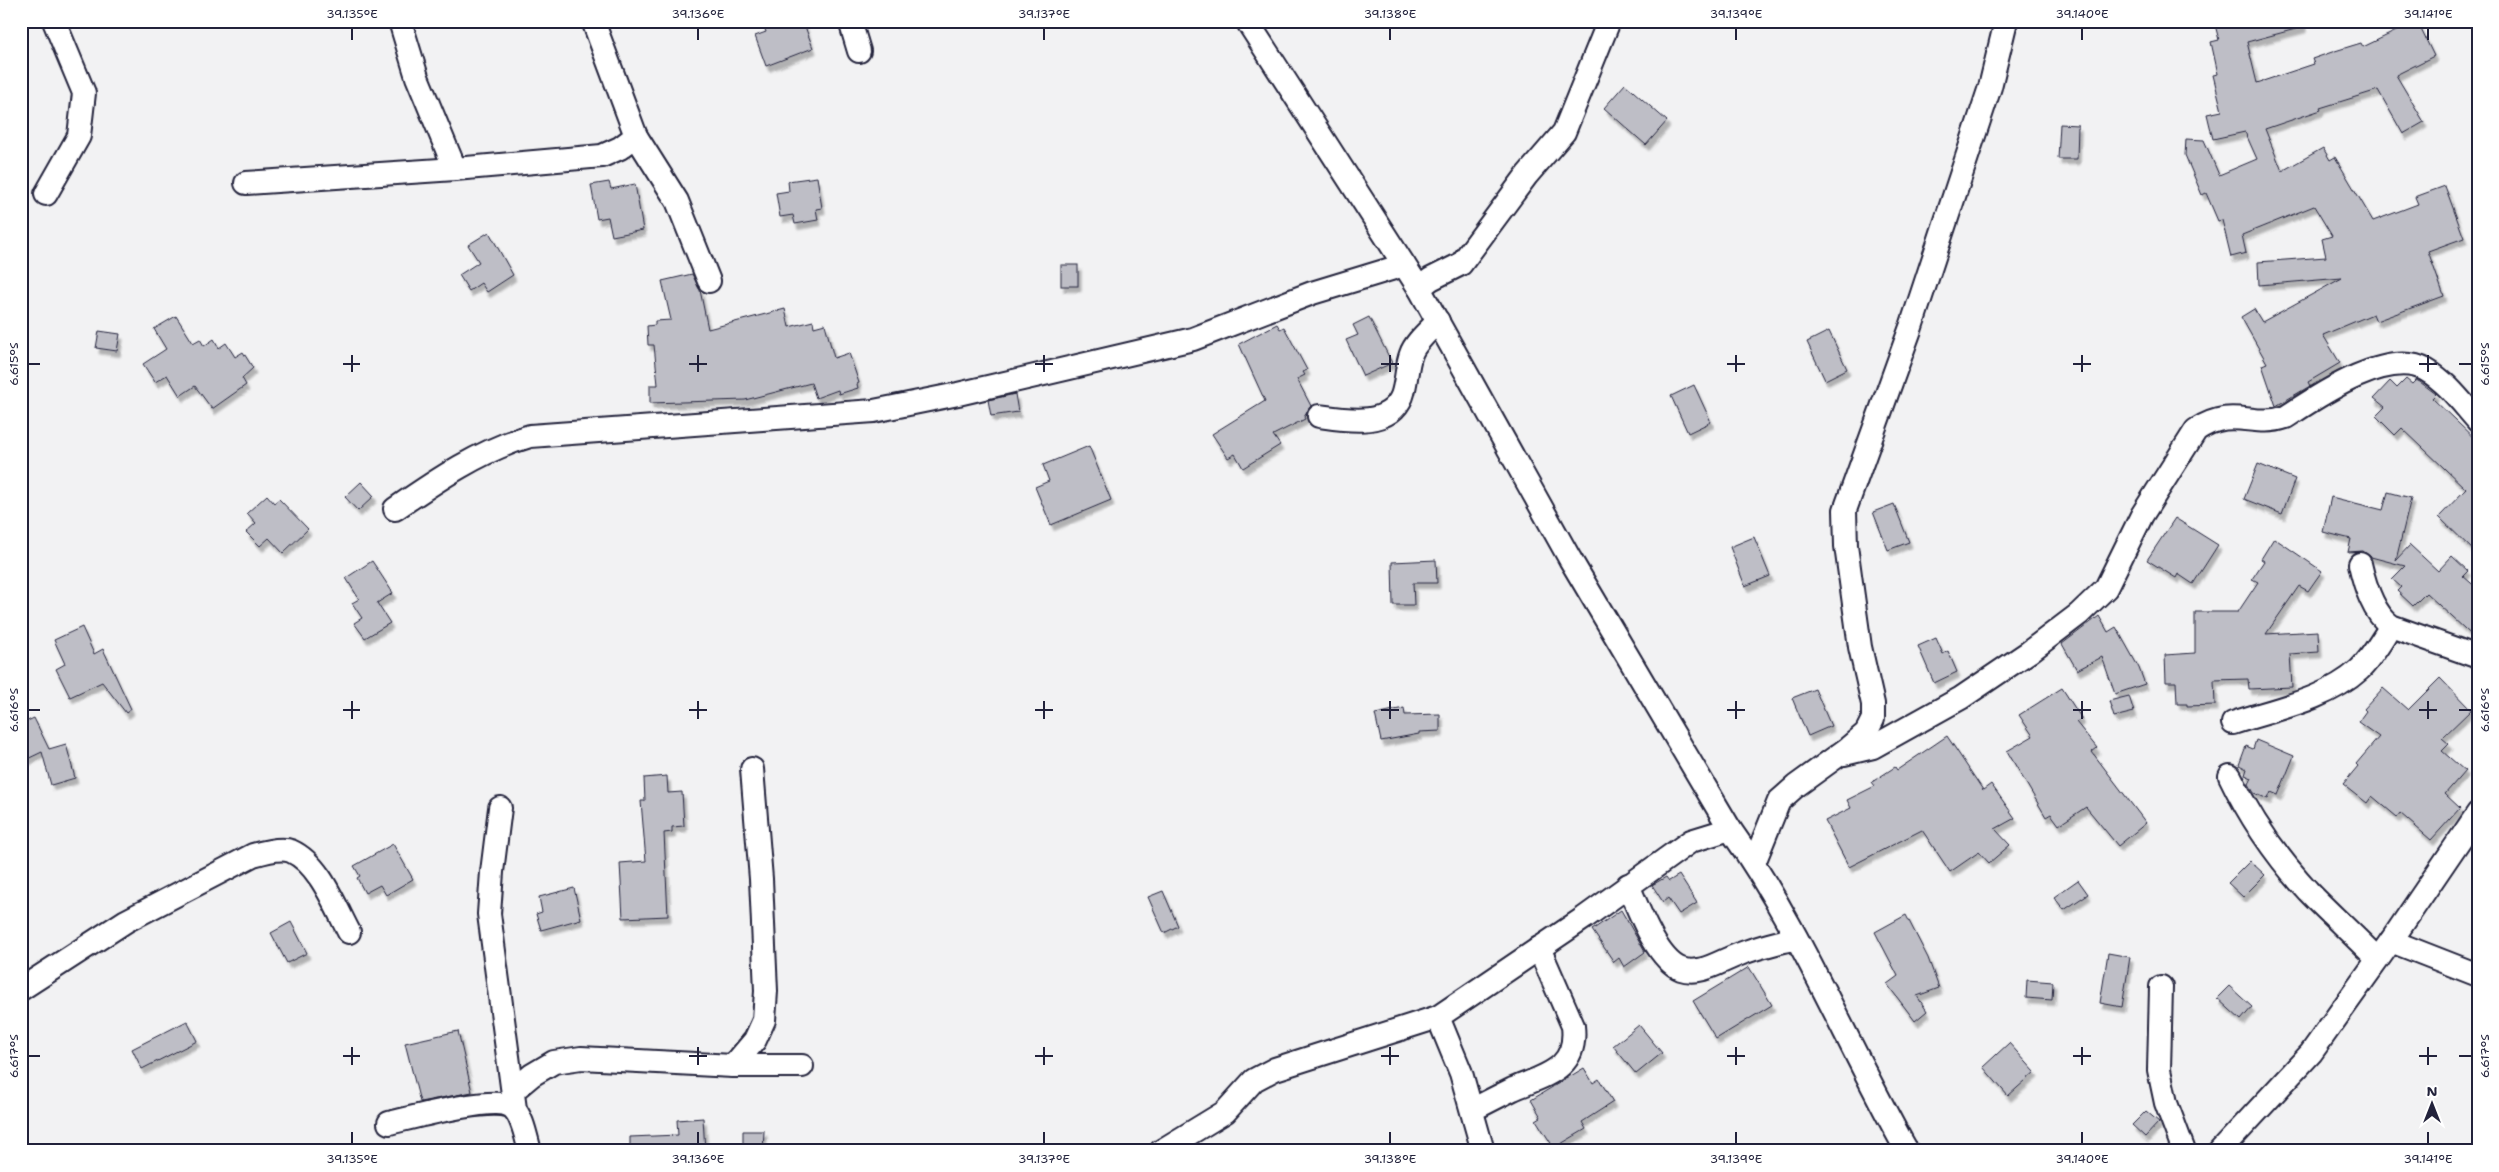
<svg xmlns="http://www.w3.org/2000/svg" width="2499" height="1172" font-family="'Shantell Sans',sans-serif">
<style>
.building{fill:#bebec6;stroke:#22223b;filter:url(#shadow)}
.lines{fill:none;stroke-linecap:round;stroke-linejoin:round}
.minor-casing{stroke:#22223b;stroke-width:26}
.minor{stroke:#fff;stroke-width:22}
.ticks{fill:none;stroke:#22223b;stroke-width:2}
.neatline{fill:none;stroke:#22223b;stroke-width:2}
.ticks-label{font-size:12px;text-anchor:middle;fill:#22223b}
</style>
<defs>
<filter id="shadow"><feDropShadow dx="3" dy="5.5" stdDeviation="1" flood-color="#0004"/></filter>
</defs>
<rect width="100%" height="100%" fill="#f2f2f3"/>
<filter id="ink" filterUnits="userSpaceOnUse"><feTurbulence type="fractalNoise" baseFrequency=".02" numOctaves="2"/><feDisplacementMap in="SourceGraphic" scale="10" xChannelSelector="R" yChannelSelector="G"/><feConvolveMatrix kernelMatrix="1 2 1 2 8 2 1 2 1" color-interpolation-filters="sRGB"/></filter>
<g filter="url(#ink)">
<g class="building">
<path d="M762 21H803L813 48 766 66 755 36 766 32Z"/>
<path d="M2214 21H2303V27L2247 42 2257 83 2314 64 2312 59 2335 51 2361 43 2363 47 2417 21 2434 56 2396 75 2424 122 2403 134 2378 90 2320 108 2321 110 2265 129 2282 171 2323 148 2330 160 2335 157 2373 221 2418 204 2415 197 2445 186 2464 238 2428 251 2444 296 2376 321 2373 314 2323 335 2340 363 2308 382 2310 386 2276 406 2262 365 2267 363 2241 317 2254 309 2262 322 2342 278 2259 285 2258 262 2326 257 2322 239 2332 236 2314 206 2242 235 2246 253 2231 257 2222 220 2218 221 2206 193 2202 195 2185 155 2186 139 2204 140 2219 175 2257 159 2245 132 2213 139 2207 114 2222 111 2213 75 2218 74 2211 42 2219 40Z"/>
<path d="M1625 84 1667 121 1646 145 1604 108Z"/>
<path d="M2060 124 2078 125 2077 159H2058Z"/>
<path d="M817 177 822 208 816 209 818 220 795 224 793 215 780 217 776 193 789 191 788 181Z"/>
<path d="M609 182 611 189 635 184 643 230 612 236 608 217 597 219 591 185Z"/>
<path d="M489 232 513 275 487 292 481 283 469 291 459 275 479 262 468 245Z"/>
<rect x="1061" y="265" width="17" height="21"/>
<path d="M692 274 700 290 708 329 785 309 789 327 813 321 814 327 825 324 834 358 849 353 859 383 857 384 858 388 839 394 838 390 816 398 811 383 745 400 650 403V385H658L654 345H648L647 326 655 325V321L671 320 662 281Z"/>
<path d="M176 316 193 343 200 339 204 346 214 339 219 348 226 343 235 357 243 352 253 368 242 378 246 385 212 409 195 386 180 396 167 375 155 382 143 364 166 349 154 329Z"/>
<path d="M1369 317 1392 363 1363 376 1346 340 1358 335 1353 325Z"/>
<path d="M1277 324 1280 329 1284 327 1307 370 1303 372 1305 375 1297 379 1311 406 1304 417 1305 419 1273 435 1280 445 1243 468 1235 454 1228 458 1212 434 1265 401 1239 344Z"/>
<path d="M99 331 120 334 117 351 96 348Z"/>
<path d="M1829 331 1847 369 1825 380 1807 342Z"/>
<path d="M2406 379 2412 384 2416 380 2420 382 2436 394 2432 398 2478 442V555L2439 517 2466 489 2402 428 2395 435 2376 416 2385 407 2374 398 2390 381 2397 388Z"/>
<path d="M1694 385 1711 422 1688 433 1671 396Z"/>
<path d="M1015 394 1018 412 991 416 988 400Z"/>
<path d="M1089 446 1111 500 1051 525 1035 487 1049 481 1043 465Z"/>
<path d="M2258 464 2295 479 2282 514 2244 499Z"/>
<path d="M361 482 374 496 358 511 345 497Z"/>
<path d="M2388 492 2411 498 2396 560 2410 545 2438 571 2452 556 2468 571 2463 576 2478 589V641L2426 593 2413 606 2397 591 2401 587 2392 579 2405 566 2371 557 2363 551 2348 552 2351 539 2323 532 2331 497 2383 510Z"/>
<path d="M267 495 274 503 279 499 308 529 283 553 269 538 260 546 246 532 256 523 247 513Z"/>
<path d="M1894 504 1909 542 1888 550 1873 512Z"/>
<path d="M2175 518 2218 545 2193 584 2178 574 2176 578 2147 560Z"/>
<path d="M1754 537 1770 576 1745 586 1730 547Z"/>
<path d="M2274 538 2322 571 2308 591 2299 586 2266 634 2318 631 2319 652 2290 654 2292 687 2249 689 2248 679 2214 680 2215 705 2187 706V704H2177L2176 682H2166L2165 655 2195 653V612H2238L2258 582 2252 579 2264 561 2261 559Z"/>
<path d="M1436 560 1437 583H1413L1414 605H1393L1392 562Z"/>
<path d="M372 561 393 593 377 603 390 623 365 638 354 623 362 618 352 603 359 599 346 578Z"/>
<path d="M2099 616 2108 632 2116 627 2139 668 2145 684 2115 694 2102 657 2077 670 2062 644Z"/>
<path d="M82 627 94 654 103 649 131 709 126 713 102 682 70 697 56 669 65 664 54 640Z"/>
<path d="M1936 638 1943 654 1948 651 1957 672 1934 683 1918 646Z"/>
<path d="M2440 678 2471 710 2442 738 2449 744 2442 751 2465 771 2445 794 2460 808 2431 840 2400 813 2397 817 2372 796 2367 803 2343 784 2358 766 2356 764 2379 737 2358 722 2366 711 2364 709 2383 688 2408 710Z"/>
<path d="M2062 688 2082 719 2076 722 2097 748 2092 752 2146 823 2118 846 2086 807 2059 825 2051 814 2046 817 2007 751 2033 736 2019 715Z"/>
<path d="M1815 689 1831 726 1808 736 1792 698Z"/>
<path d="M2129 696 2134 712 2114 717 2109 701Z"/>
<path d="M1404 708 1405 715 1440 714V731L1419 732V734L1381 741 1375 714Z"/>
<path d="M34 718 49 749 66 744 75 778 51 785 42 752 21 762V724Z"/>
<path d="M1947 736 1983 790 1991 784 2015 818 1995 829 2010 845 1989 863 1979 852 1950 872 1922 830 1849 867 1825 821 1851 808 1847 800 1875 786 1872 782 1895 767 1897 770Z"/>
<path d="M2256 740 2294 756 2278 795 2271 792 2268 799 2254 793 2249 784 2252 778 2245 775 2247 769 2239 765 2246 746 2253 749Z"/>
<path d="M667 776 668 793 682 792 684 826 672 827V832L664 833 668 916 623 918 620 863 646 861 641 801H645L644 778Z"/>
<path d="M393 844 413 879 386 895 380 885 365 893 357 878 360 876 354 866Z"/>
<path d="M2250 861 2265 875 2243 897 2228 883Z"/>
<path d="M1679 875 1697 903 1679 914 1668 898 1663 902 1652 885 1666 877 1669 881Z"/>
<path d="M2078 880 2088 894 2064 910 2054 897Z"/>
<path d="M574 888 581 919 541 930 536 914 542 912 539 897Z"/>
<path d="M1163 891 1178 926 1164 933 1148 897Z"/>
<path d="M1621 910 1645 952 1624 967 1619 958 1614 962 1592 930Z"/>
<path d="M1906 915 1928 958 1939 988 1917 996 1927 1011 1915 1021 1887 984 1898 976 1875 932Z"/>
<path d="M291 922 307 953 287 963 271 933Z"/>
<path d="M2108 953 2130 957 2122 1007 2100 1003Z"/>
<path d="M1749 967 1772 1005 1716 1039 1693 1001Z"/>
<path d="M2027 980 2053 982 2052 1000 2026 998Z"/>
<path d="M2229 986 2252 1007 2241 1020 2217 998Z"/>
<path d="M187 1021 197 1041 142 1069 132 1049Z"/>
<path d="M1639 1025 1662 1053 1636 1074 1613 1046Z"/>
<path d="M458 1031 472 1092 420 1102 405 1043Z"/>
<path d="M2009 1043 2035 1072 2008 1096 1983 1067Z"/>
<path d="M1584 1068 1593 1083 1599 1079 1613 1102 1582 1122 1586 1129 1554 1148 1536 1120 1541 1117 1531 1100Z"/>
<path d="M2146 1111 2159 1122 2145 1137 2132 1125Z"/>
<path d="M703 1118 705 1151H630V1137L678 1135 677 1120Z"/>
<path d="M743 1131H764L763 1151H743Z"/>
</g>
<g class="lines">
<defs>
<g id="minor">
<path d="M400 21 417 77 455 169"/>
<path d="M593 21 636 136 677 201 709 281"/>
<path d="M850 21 859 51"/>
<path d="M1247 21 1419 288 1570 559 1730 829C1801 929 1847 1045 1907 1151"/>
<path d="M246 183 455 169 602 156 620 148 636 136"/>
<path d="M46 194 79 136 84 93 54 21"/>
<path d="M1419 288 1431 279 1461 264 1527 175 1564 132 1609 21"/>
<path d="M1319 416C1347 420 1389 428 1402 396 1407 382 1406 367 1411 354 1415 342 1430 330 1438 321"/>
<path d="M395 509C437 480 481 450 530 436L874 411 958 394 1193 339 1312 293 1404 265"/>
<path d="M2360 564C2365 586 2373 613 2391 626L2478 657"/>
<path d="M2233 723C2275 709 2326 700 2359 670 2372 658 2381 641 2391 626"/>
<path d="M1844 754 1873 747 1961 698 2029 652 2079 614 2106 588 2142 515 2196 430C2234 405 2252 429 2286 417 2318 396 2388 348 2426 370 2447 382 2462 403 2478 421"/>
<path d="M2230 776C2250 818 2277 857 2308 891 2330 914 2355 936 2377 959"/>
<path d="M500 808 492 872 489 914 515 1109"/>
<path d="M1754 863 1779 801 1796 786 1847 749 1866 733 1873 719V704L1860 647 1846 546 1845 510 1911 327 1990 87 2006 21"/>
<path d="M1628 885C1638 908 1656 959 1681 969 1701 976 1722 960 1740 954 1758 947 1777 943 1796 938"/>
<path d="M2391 941 2478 975"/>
<path d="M2161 987 2159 1070 2166 1103 2184 1151"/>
<path d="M21 989 126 921 253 855C263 852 281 847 291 851 320 864 335 906 349 932"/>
<path d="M1438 1017 1461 1073 1483 1151"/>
<path d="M733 1066 755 1040 764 1020 766 991 761 879 752 769"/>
<path d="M514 1090 532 1075 554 1062 581 1058 733 1066H802"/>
<path d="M1472 1110C1485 1103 1499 1096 1513 1089 1546 1075 1578 1069 1573 1026L1539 948"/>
<path d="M389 1123C411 1118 498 1094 513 1108 523 1117 526 1138 530 1151"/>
<path d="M1161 1151 1225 1112 1254 1080 1275 1069 1438 1017 1584 918 1691 841 1730 829"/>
<path d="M2220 1151 2311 1053 2391 941 2478 813"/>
</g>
</defs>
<use href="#minor" class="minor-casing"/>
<use href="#minor" class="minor"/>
</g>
</g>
<path class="ticks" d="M352 28V40M698 28V40M1044 28V40M1390 28V40M1736 28V40M2082 28V40M2428 28V40M352 355V372M698 355V372M1044 355V372M1390 355V372M1736 355V372M2082 355V372M2428 355V372M28 364H40M343 364H360M689 364H707M1035 364H1053M1381 364H1399M1727 364H1745M2073 364H2091M2419 364H2437M2459 364H2472M352 701V719M698 701V719M1044 701V719M1390 701V719M1736 701V719M2082 701V719M2428 701V719M28 710H40M343 710H360M689 710H707M1035 710H1053M1381 710H1399M1727 710H1745M2073 710H2091M2419 710H2437M2459 710H2472M352 1047V1065M698 1047V1065M1044 1047V1065M1390 1047V1065M1736 1047V1065M2082 1047V1065M2428 1047V1065M28 1056H40M343 1056H360M689 1056H707M1035 1056H1053M1381 1056H1399M1727 1056H1745M2073 1056H2091M2419 1056H2437M2459 1056H2472M352 1132V1144M698 1132V1144M1044 1132V1144M1390 1132V1144M1736 1132V1144M2082 1132V1144M2428 1132V1144"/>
<rect width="2499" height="1172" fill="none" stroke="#fff" stroke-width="55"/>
<g transform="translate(2432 1104)" stroke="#ffffff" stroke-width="4" paint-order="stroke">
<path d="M0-4L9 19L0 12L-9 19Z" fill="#22223b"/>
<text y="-8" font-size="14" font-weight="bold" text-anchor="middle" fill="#22223b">N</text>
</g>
<rect x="28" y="28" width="2444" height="1116" class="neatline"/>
<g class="ticks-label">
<text x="352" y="18">39.135°E</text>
<text x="698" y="18">39.136°E</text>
<text x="1044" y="18">39.137°E</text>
<text x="1390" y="18">39.138°E</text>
<text x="1736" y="18">39.139°E</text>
<text x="2082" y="18">39.140°E</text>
<text x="2428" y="18">39.141°E</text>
<text transform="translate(14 364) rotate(-90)" y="4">6.615°S</text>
<text transform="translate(2485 364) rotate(-90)" y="4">6.615°S</text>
<text transform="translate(14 710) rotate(-90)" y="4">6.616°S</text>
<text transform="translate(2485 710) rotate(-90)" y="4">6.616°S</text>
<text transform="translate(14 1056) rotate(-90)" y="4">6.617°S</text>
<text transform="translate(2485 1056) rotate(-90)" y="4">6.617°S</text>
<text x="352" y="1163">39.135°E</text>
<text x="698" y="1163">39.136°E</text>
<text x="1044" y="1163">39.137°E</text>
<text x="1390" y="1163">39.138°E</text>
<text x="1736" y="1163">39.139°E</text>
<text x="2082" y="1163">39.140°E</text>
<text x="2428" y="1163">39.141°E</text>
</g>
</svg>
